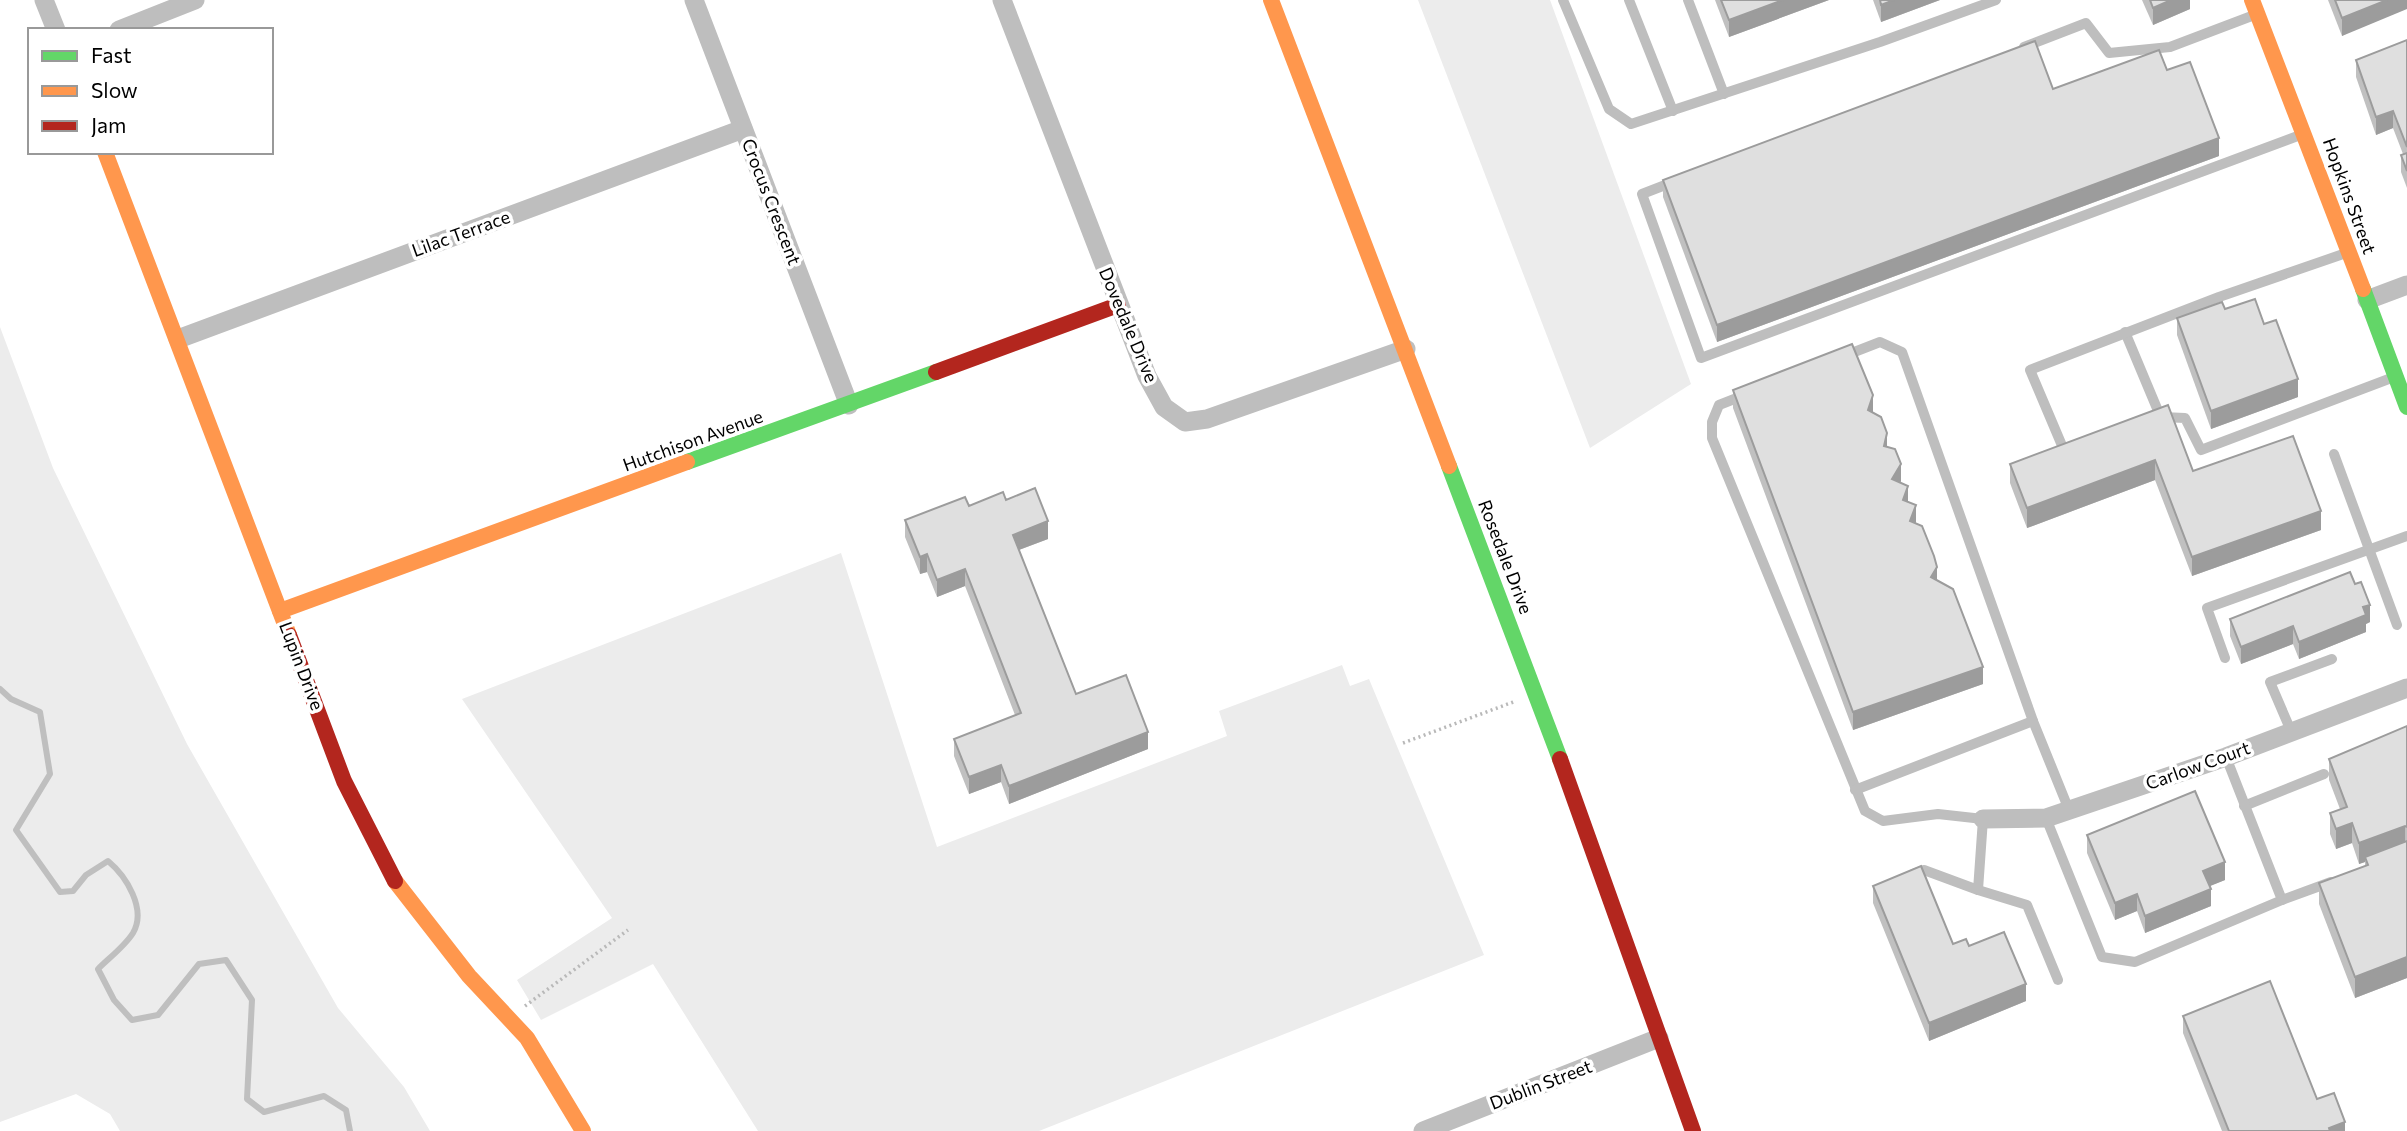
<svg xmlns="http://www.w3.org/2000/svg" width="2407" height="1131" font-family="Commissioner,sans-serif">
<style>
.green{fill:#ececec}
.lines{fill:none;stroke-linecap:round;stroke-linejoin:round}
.stream{stroke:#bfbfbf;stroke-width:6}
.path{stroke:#b9b9b9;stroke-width:3.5;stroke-dasharray:2 3.5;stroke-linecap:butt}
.lane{stroke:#bebebe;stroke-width:10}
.street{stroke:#bebebe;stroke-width:19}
.fast{stroke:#63d668;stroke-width:16}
.slow{stroke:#ff974d;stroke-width:16}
.jam{stroke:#b3261e;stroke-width:16}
.wall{fill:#c0c0c0}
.shaded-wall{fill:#9c9c9c}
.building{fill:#dfdfdf;stroke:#9c9c9c;stroke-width:2}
.labels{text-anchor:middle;stroke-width:7;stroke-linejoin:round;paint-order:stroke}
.street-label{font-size:18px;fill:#000;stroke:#fff}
</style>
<rect width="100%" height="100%" fill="#fff"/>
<g class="green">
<path d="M1418 0H1550L1691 384 1590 448Z"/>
<path d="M0 327 53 468 187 744 338 1008 404 1087 430 1131H120L110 1114 76 1094 0 1122Z"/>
<path d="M841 553 937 847 1227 736 1219 711 1342 665 1350 686 1369 679 1484 955 1039 1131H758L653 964 541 1020 517 980 612 918 462 699Z"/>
</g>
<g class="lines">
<path class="stream" d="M0 689 11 699 40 712 50 774 16 830 60 892 73 891 86 875 108 861C126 876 147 909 133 933 125 946 109 958 98 969L114 1000 132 1020 158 1015 199 964 226 960 252 1000 247 1099 264 1112 324 1096 346 1110 350 1131"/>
<g class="path">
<path d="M1403 743 1516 701"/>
<path d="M525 1006 628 930"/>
</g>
<g class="lane">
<path d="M1563 0 1609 109 1631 124 1880 42 1996 0"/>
<path d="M1629 0 1673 111"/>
<path d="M1688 0 1724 94"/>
<path d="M2024 47 2086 23 2109 53 2170 47 2257 14"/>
<path d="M1673 182 1642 194 1701 358 2303 134"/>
<path d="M2125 332 2161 418"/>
<path d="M1844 356 1880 342 1902 352 2033 721"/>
<path d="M1742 396 1719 405 1712 422V438L1865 811 1883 821 1938 814 1983 819 1978 890 1924 870 1913 874"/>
<path d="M2162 417 2185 418 2201 450 2394 377"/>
<path d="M2334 454 2397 625"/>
<path d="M2066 455 2030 370 2219 297 2349 252"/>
<path d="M2225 658 2207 608 2407 536"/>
<path d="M2291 731 2270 682 2332 659"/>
<path d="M1855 790 2033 721 2069 810"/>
<path d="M2244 806 2324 774"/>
<path d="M2046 818 2102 957 2135 962 2282 900 2226 757"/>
<path d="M1978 890 2027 905 2058 980"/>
<path d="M2282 900 2331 882"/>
</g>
<g class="street">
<path d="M44 0 56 30"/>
<path d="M694 0 849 405"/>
<path d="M1002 0 1147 376 1164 407 1185 422 1207 419 1406 349"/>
<path d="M119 30 195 0"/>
<path d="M2367 300 2407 285"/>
<path d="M178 339 743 129"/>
<path d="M1983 819 2046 818 2226 757 2407 688"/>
<path d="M1423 1131 1659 1038"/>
</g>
<g class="fast">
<path d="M2363 289 2407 407"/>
<path d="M687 462 936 372"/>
<path d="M1449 466 1560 759"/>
</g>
<g class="slow">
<path d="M1271 0 1449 466"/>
<path d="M2252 0 2363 289"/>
<path d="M105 152 289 635"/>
<path d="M280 611 687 462"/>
<path d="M395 881 469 976 527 1038 583 1131"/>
</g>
<g class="jam">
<path d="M936 372 1118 305"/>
<path d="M289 635 344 781 395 881"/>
<path d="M1560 759 1693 1131"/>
</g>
</g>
<g class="wall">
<path d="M1715 0H1829L1729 37Z"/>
<path d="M1873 0H1940L1881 22Z"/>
<path d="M2142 0H2190V9L2153 25Z"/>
<path d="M2328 0H2407L2342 36Z"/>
<path d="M2407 40V188L2401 172V155L2403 154 2393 128 2376 135 2356 77V60Z"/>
<path d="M2167 70 2219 156 1717 342 1663 197V180L2053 89Z"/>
<path d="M2225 309 2264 324 2298 397 2211 429 2177 335V318Z"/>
<path d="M1733 390 1873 413 1901 481 1900 483 1937 580 1983 684 1853 730 1733 408Z"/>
<path d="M2168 405 2193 471 2321 530 2192 576 2155 480 2027 528 2010 483V464Z"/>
<path d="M969 506 1048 539 1019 550 1076 694 1148 749 1009 804 1001 782 969 794 954 756V739L1015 715 965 586 937 597 927 572 920 574 905 537V520Z"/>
<path d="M2230 619 2370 622 2366 624V632L2299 659 2293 644 2241 664 2230 636Z"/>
<path d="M2407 726V978L2355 998 2319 904V883L2365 866V862L2359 864 2352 843 2336 849 2330 834V813L2340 809 2329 780V759Z"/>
<path d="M2087 835 2225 880 2209 886 2211 906 2145 933 2137 911 2115 920 2087 853Z"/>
<path d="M1873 886 1953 944 1969 946 2026 1001 1929 1041 1873 903Z"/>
<path d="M2183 1016 2317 1099 2345 1131H2222L2183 1033Z"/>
</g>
<g class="shaded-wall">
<path d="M1783 0H1829L1729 37V20Z"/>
<path d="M1894 0H1940L1881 22V5Z"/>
<path d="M2171 0H2190V9L2153 25V8Z"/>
<path d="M2387 0H2407V9L2342 36V18Z"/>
<path d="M2393 111V128L2376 135V117Z"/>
<path d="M2219 138V156L1717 342V325Z"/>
<path d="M2298 379V397L2211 429V411Z"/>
<path d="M1873 395V413L1868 410Z"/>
<path d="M1887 433V451L1884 446Z"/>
<path d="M2155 460V480L2027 528V508Z"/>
<path d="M1901 464V481L1892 496V479Z"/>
<path d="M1908 486V503L1903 500Z"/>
<path d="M1916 505V522L1910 538V521Z"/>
<path d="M2321 511V530L2192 576V557Z"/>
<path d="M1048 521V539L1013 552V535Z"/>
<path d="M927 554V572L920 574V557Z"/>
<path d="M1937 567V584L1931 577Z"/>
<path d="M965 569V586L937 597V580Z"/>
<path d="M2370 605V622L2366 624V632L2299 659V642L2363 607Z"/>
<path d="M2293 626V644L2241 664V647Z"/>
<path d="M1983 667V684L1853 730V712Z"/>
<path d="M1148 732V749L1009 804V786Z"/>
<path d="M1001 765V782L969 794V777Z"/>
<path d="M2352 823V843L2336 849V829Z"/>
<path d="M2405 826V847L2365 857V862L2359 864V843Z"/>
<path d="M2225 862V880L2203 889V871Z"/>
<path d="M2211 889V906L2145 933V916Z"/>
<path d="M2137 894V911L2115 920V903Z"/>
<path d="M2407 957V978L2355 998V977Z"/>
<path d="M2026 984V1001L1929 1041V1023Z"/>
<path d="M2345 1122V1131H2329V1128Z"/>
</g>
<g class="building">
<path d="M1721 0H1783L1729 20Z"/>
<path d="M1880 0H1894L1881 5Z"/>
<path d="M2150 0H2171L2153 8Z"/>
<path d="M2335 0H2387L2342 18Z"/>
<path d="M2407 40V147L2393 111 2376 117 2356 60Z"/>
<path d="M2035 41 2053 89 2159 50 2167 70 2190 62 2219 138 1717 325 1663 180Z"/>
<path d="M2407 153V171L2401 155Z"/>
<path d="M2255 299 2264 324 2276 320 2298 379 2211 411 2177 318 2222 302 2225 309Z"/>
<path d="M1852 344 1873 395 1868 410 1881 417 1887 433 1884 446 1895 449 1901 464 1892 479 1908 486 1903 500 1916 505 1910 521 1922 526 1934 556 1937 567 1931 577 1953 589 1983 667 1853 712 1733 390Z"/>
<path d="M2168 405 2193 471 2293 436 2321 511 2192 557 2155 460 2027 508 2010 464Z"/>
<path d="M1035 488 1048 521 1013 535 1076 694 1126 675 1148 732 1009 786 1001 765 969 777 954 739 1021 713 965 569 937 580 927 554 920 557 905 520 965 497 969 506 1003 492 1006 500Z"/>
<path d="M2350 572 2355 584 2361 582 2370 605 2363 607 2366 615 2299 642 2293 626 2241 647 2230 619Z"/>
<path d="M2407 726V827L2405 826 2359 843 2352 823 2336 829 2330 813 2347 807 2329 759Z"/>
<path d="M2195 791 2225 862 2203 871 2211 889 2145 916 2137 894 2115 903 2087 835Z"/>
<path d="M2407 841V957L2355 977 2319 883 2368 865 2365 857Z"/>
<path d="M1921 866 1953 944 1966 939 1969 946 2004 932 2026 984 1929 1023 1873 886Z"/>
<path d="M2270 981 2317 1099 2334 1093 2345 1122 2329 1128 2330 1131H2229L2183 1016Z"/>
</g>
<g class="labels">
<g class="street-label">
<text transform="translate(2349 196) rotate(70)" y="6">Hopkins Street</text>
<text transform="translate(771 202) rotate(69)" y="6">Crocus Crescent</text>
<text transform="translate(461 234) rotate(-20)" y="6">Lilac Terrace</text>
<text transform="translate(1128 325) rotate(67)" y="6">Dovedale Drive</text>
<text transform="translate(693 441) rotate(-20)" y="6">Hutchison Avenue</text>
<text transform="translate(1505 557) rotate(69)" y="6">Rosedale Drive</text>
<text transform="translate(301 666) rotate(69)" y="6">Lupin Drive</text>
<text transform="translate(2198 766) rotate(-20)" y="6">Carlow Court</text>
<text transform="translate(1541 1085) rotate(-21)" y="6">Dublin Street</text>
</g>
</g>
<rect x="28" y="28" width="245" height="126" fill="#ffffff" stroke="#999999" stroke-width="2"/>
<rect x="42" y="51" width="35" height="10" fill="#63d668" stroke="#999999" stroke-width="2"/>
<text x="91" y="63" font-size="21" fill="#000000">Fast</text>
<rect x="42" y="86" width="35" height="10" fill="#ff974d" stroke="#999999" stroke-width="2"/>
<text x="91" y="98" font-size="21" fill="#000000">Slow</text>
<rect x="42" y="121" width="35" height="10" fill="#b3261e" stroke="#999999" stroke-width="2"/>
<text x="91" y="133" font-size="21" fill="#000000">Jam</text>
</svg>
